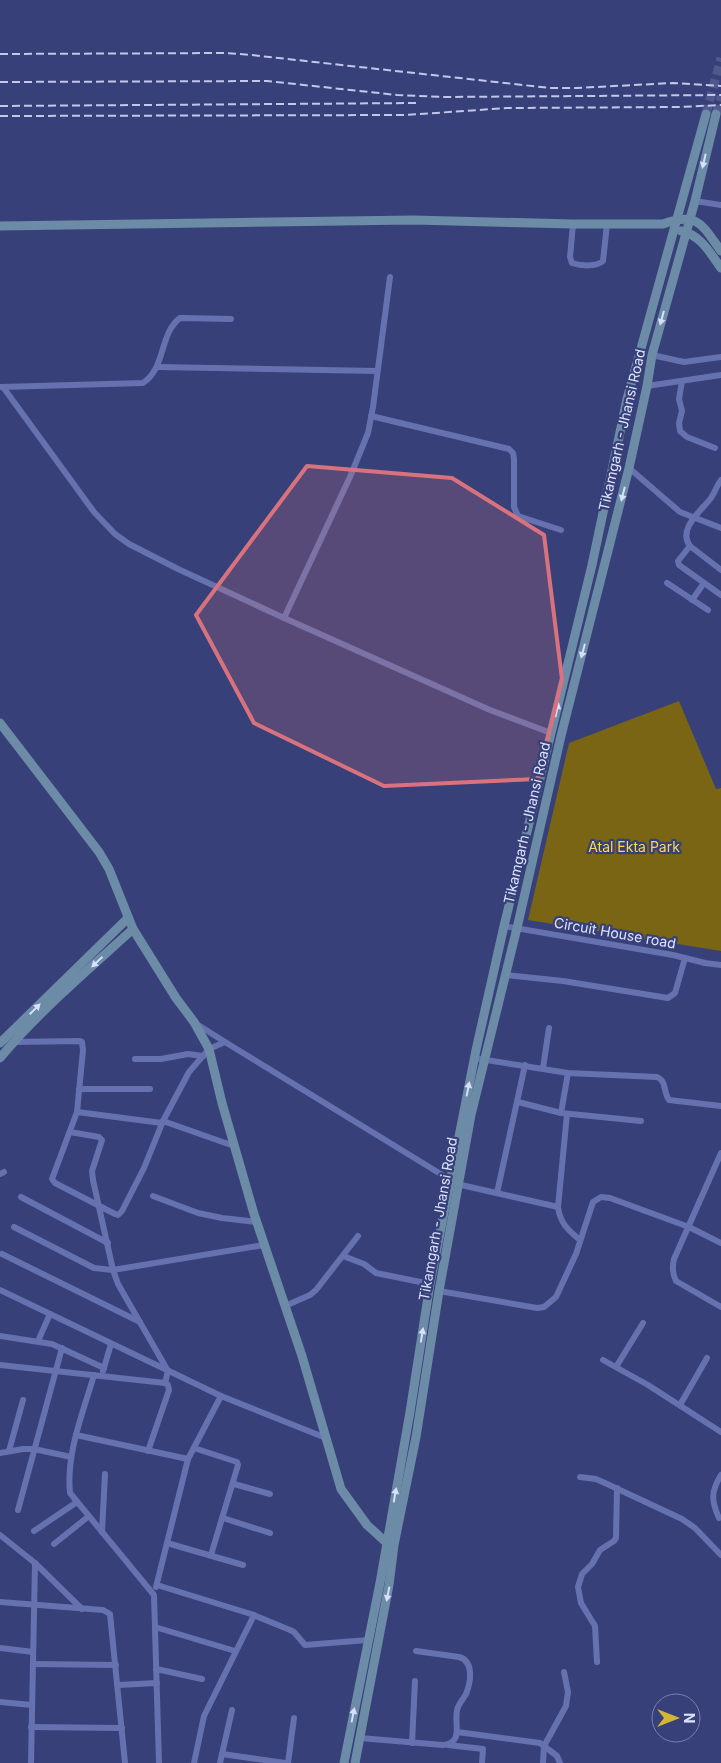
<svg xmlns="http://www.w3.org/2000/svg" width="721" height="1763" font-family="Inter,sans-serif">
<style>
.green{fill:#796513}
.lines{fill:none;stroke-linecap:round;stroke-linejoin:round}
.secondary-tunnel{stroke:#50588c;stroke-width:9;stroke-dasharray:9 4.5;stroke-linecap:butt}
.street{stroke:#6672af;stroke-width:6}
.secondary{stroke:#6b8ba6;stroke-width:9}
.rail{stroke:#c1c8e9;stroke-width:2;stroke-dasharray:8 4;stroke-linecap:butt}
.oneway{fill:#d6dffb}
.marked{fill:#d8737e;fill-opacity:0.2;stroke:#d8737e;stroke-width:4;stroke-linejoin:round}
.labels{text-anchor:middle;stroke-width:4.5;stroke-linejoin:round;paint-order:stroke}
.street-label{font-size:14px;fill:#dce3ff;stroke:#374078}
.park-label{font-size:14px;fill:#fcd84b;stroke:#374078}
</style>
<rect width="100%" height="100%" fill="#374078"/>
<path class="green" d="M679 701 716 789 721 788V951L528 920 569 743Z"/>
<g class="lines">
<g class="secondary-tunnel">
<path d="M706 114 721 58"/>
<path d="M716 114 721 96"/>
</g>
<g class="street">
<path d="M695 201 721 205"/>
<path d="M573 224 570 257 572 263C581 266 596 267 603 261L607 224"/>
<path d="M652 355 684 362 721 357"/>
<path d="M158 367 377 371"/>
<path d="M682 381 679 399 682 411 679 423 680 431 687 437 715 448"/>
<path d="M647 386 721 375"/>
<path d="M1 387 143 383C166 368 159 334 180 318L231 319"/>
<path d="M3 387 94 512 115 534 129 544 178 569 284 618 490 710 551 733"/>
<path d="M371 416 509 449 513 453 514 459V507L518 516 561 530"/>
<path d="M629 468 680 512 721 528"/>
<path d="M721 480C717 485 715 492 711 498 702 510 677 529 690 546L721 570"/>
<path d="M690 546 678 561 679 565 721 595"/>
<path d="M667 583 708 610"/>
<path d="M692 600 704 583"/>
<path d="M284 618 350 477 368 433 373 407 390 277"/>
<path d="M504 926 673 955 705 963 721 965"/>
<path d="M505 975 563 981 668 998 675 993 685 958"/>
<path d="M195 1023 225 1042"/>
<path d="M13 1042 80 1041 82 1042 83 1050 77 1112 52 1179 55 1183 115 1214 118 1215 122 1211 144 1168 163 1121 234 1146"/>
<path d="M474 1058 568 1073 657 1077C667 1081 663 1092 669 1100L721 1106"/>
<path d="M135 1059H161L188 1054 203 1056"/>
<path d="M543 1068 549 1028"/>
<path d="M568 1073 561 1113 641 1121"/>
<path d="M79 1089H150"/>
<path d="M518 1102 561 1113"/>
<path d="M77 1112 162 1123"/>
<path d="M567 1114 558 1207C560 1223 568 1230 580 1240"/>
<path d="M163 1121 189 1072 209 1049 225 1042 457 1184 558 1207"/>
<path d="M721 1153 674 1259C672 1267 672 1273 676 1281L721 1307"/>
<path d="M0 1174 4 1172"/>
<path d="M497 1193 525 1065"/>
<path d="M153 1196 198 1213 222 1218 257 1222"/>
<path d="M21 1197 108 1243"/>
<path d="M14 1227 94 1268 113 1270 264 1245"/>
<path d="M2 1254 140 1322"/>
<path d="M343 1256 364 1264 376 1273 430 1284"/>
<path d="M0 1290 221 1396 326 1438"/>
<path d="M439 1291 537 1308 544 1307 556 1297 576 1254 593 1202 601 1197 610 1198 689 1227 721 1243"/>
<path d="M285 1306 310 1295 316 1290 358 1236"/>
<path d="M0 1336 52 1344 104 1368"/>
<path d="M38 1341 50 1314"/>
<path d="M603 1360 648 1385 721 1432"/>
<path d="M0 1365 165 1383 168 1371 118 1284 113 1270 93 1180 92 1171 102 1140 99 1137 70 1132"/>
<path d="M616 1367 643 1323"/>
<path d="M103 1371 111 1344"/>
<path d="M94 1375C83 1413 66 1453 70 1493L154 1595 159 1763"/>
<path d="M680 1405 707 1358"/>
<path d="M76 1435 188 1459"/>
<path d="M194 1448 237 1462 238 1465 211 1555"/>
<path d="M9 1451 23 1400"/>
<path d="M148 1451 169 1390 168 1385 165 1383"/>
<path d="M0 1453 23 1449H34L71 1457"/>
<path d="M580 1477 596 1479 605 1483 682 1519 695 1528 721 1555"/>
<path d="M234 1484 270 1494"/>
<path d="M18 1510 62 1348"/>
<path d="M223 1518 270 1533"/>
<path d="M719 1518C711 1501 711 1491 721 1475"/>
<path d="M34 1531 77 1502"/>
<path d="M102 1532 105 1474"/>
<path d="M0 1535 35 1563 82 1609"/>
<path d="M167 1543 243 1565"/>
<path d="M54 1544 89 1516"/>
<path d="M157 1585 251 1614 290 1630 294 1632 305 1645 368 1640"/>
<path d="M156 1587 188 1459 221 1396"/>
<path d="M0 1602 103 1610 110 1614 125 1763"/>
<path d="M155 1627 235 1651"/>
<path d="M0 1648 33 1652"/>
<path d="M597 1662 595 1626 581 1603 578 1587 582 1574 592 1564 600 1550 614 1541 616 1538 617 1488"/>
<path d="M33 1664 116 1665"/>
<path d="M156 1669 202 1679"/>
<path d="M118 1685 157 1683"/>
<path d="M0 1702 32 1705"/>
<path d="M31 1727 122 1728"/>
<path d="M457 1732 540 1743 544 1746 543 1763"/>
<path d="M360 1738 443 1745C466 1742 452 1721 458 1707 460 1702 464 1698 466 1694 471 1682 474 1661 459 1657L416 1651"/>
<path d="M412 1743 415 1681"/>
<path d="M448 1745 483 1749 482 1763"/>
<path d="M222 1754 285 1763"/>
<path d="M31 1763 35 1563"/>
<path d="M194 1763 204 1716 254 1615"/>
<path d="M220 1763 232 1710"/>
<path d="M288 1763 294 1718"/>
<path d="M560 1763 557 1756 544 1746 566 1706 568 1692 564 1672"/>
</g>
<g class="secondary">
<path d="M0 226 413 220 573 224H663C698 211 702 225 721 251"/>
<path d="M681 231C701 235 710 253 721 268"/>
<path d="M0 723 99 852 109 869 133 929 176 998 194 1022 209 1049 222 1103 254 1214 302 1356 341 1489 367 1525 388 1544"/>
<path d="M0 1043 128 918"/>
<path d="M0 1058C39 1011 88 970 133 929"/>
<path d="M344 1763 380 1583 410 1412 430 1284 476 1050 504 926 592 565 627 399 706 114"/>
<path d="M355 1763 389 1585 394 1545 416 1437 439 1291 471 1115 517 928 561 736 629 468 647 386 652 355 695 201 716 114"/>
</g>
<g class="rail">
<path d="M0 54 226 53 251 55 550 88H577L673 83 721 86"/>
<path d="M0 82 267 81 397 95 445 97 721 95"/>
<path d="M0 106 420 103"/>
<path d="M0 116 406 115 507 108 680 107 721 105"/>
</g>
</g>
<defs><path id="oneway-solid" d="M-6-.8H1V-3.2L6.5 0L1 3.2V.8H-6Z" transform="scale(1.25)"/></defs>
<g class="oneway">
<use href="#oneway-solid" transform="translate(704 161) rotate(103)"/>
<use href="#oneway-solid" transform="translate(662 318) rotate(105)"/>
<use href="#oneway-solid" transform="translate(623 494) rotate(104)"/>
<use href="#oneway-solid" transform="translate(583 651) rotate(105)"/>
<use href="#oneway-solid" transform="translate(557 710) rotate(-77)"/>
<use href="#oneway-solid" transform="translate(97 962) rotate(137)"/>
<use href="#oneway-solid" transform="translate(35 1009) rotate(-45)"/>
<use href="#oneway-solid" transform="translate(468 1089) rotate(-79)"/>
<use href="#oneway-solid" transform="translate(422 1335) rotate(-81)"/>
<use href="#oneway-solid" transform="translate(395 1495) rotate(-80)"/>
<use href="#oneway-solid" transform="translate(388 1594) rotate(101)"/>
<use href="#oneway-solid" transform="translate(353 1715) rotate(-79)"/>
</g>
<path class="marked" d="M307 466 452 478 544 535 562 679 538 779 384 786 254 723 196 615Z"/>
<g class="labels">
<g class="street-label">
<text transform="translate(622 430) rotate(-77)" y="5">Tikamgarh - Jhansi Road</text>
<text transform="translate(527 823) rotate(-77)" y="5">Tikamgarh - Jhansi Road</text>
<text transform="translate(615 933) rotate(10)" y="5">Circuit House road</text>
<text transform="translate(438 1219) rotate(-80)" y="5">Tikamgarh - Jhansi Road</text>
</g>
<g class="park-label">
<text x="634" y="852">Atal Ekta Park</text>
</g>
</g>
<g transform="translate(676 1718) rotate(90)"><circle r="24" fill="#374078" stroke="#7981ae"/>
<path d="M0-4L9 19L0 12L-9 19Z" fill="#d5b534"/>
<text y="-8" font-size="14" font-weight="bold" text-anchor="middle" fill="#dce3ff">N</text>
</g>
</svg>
